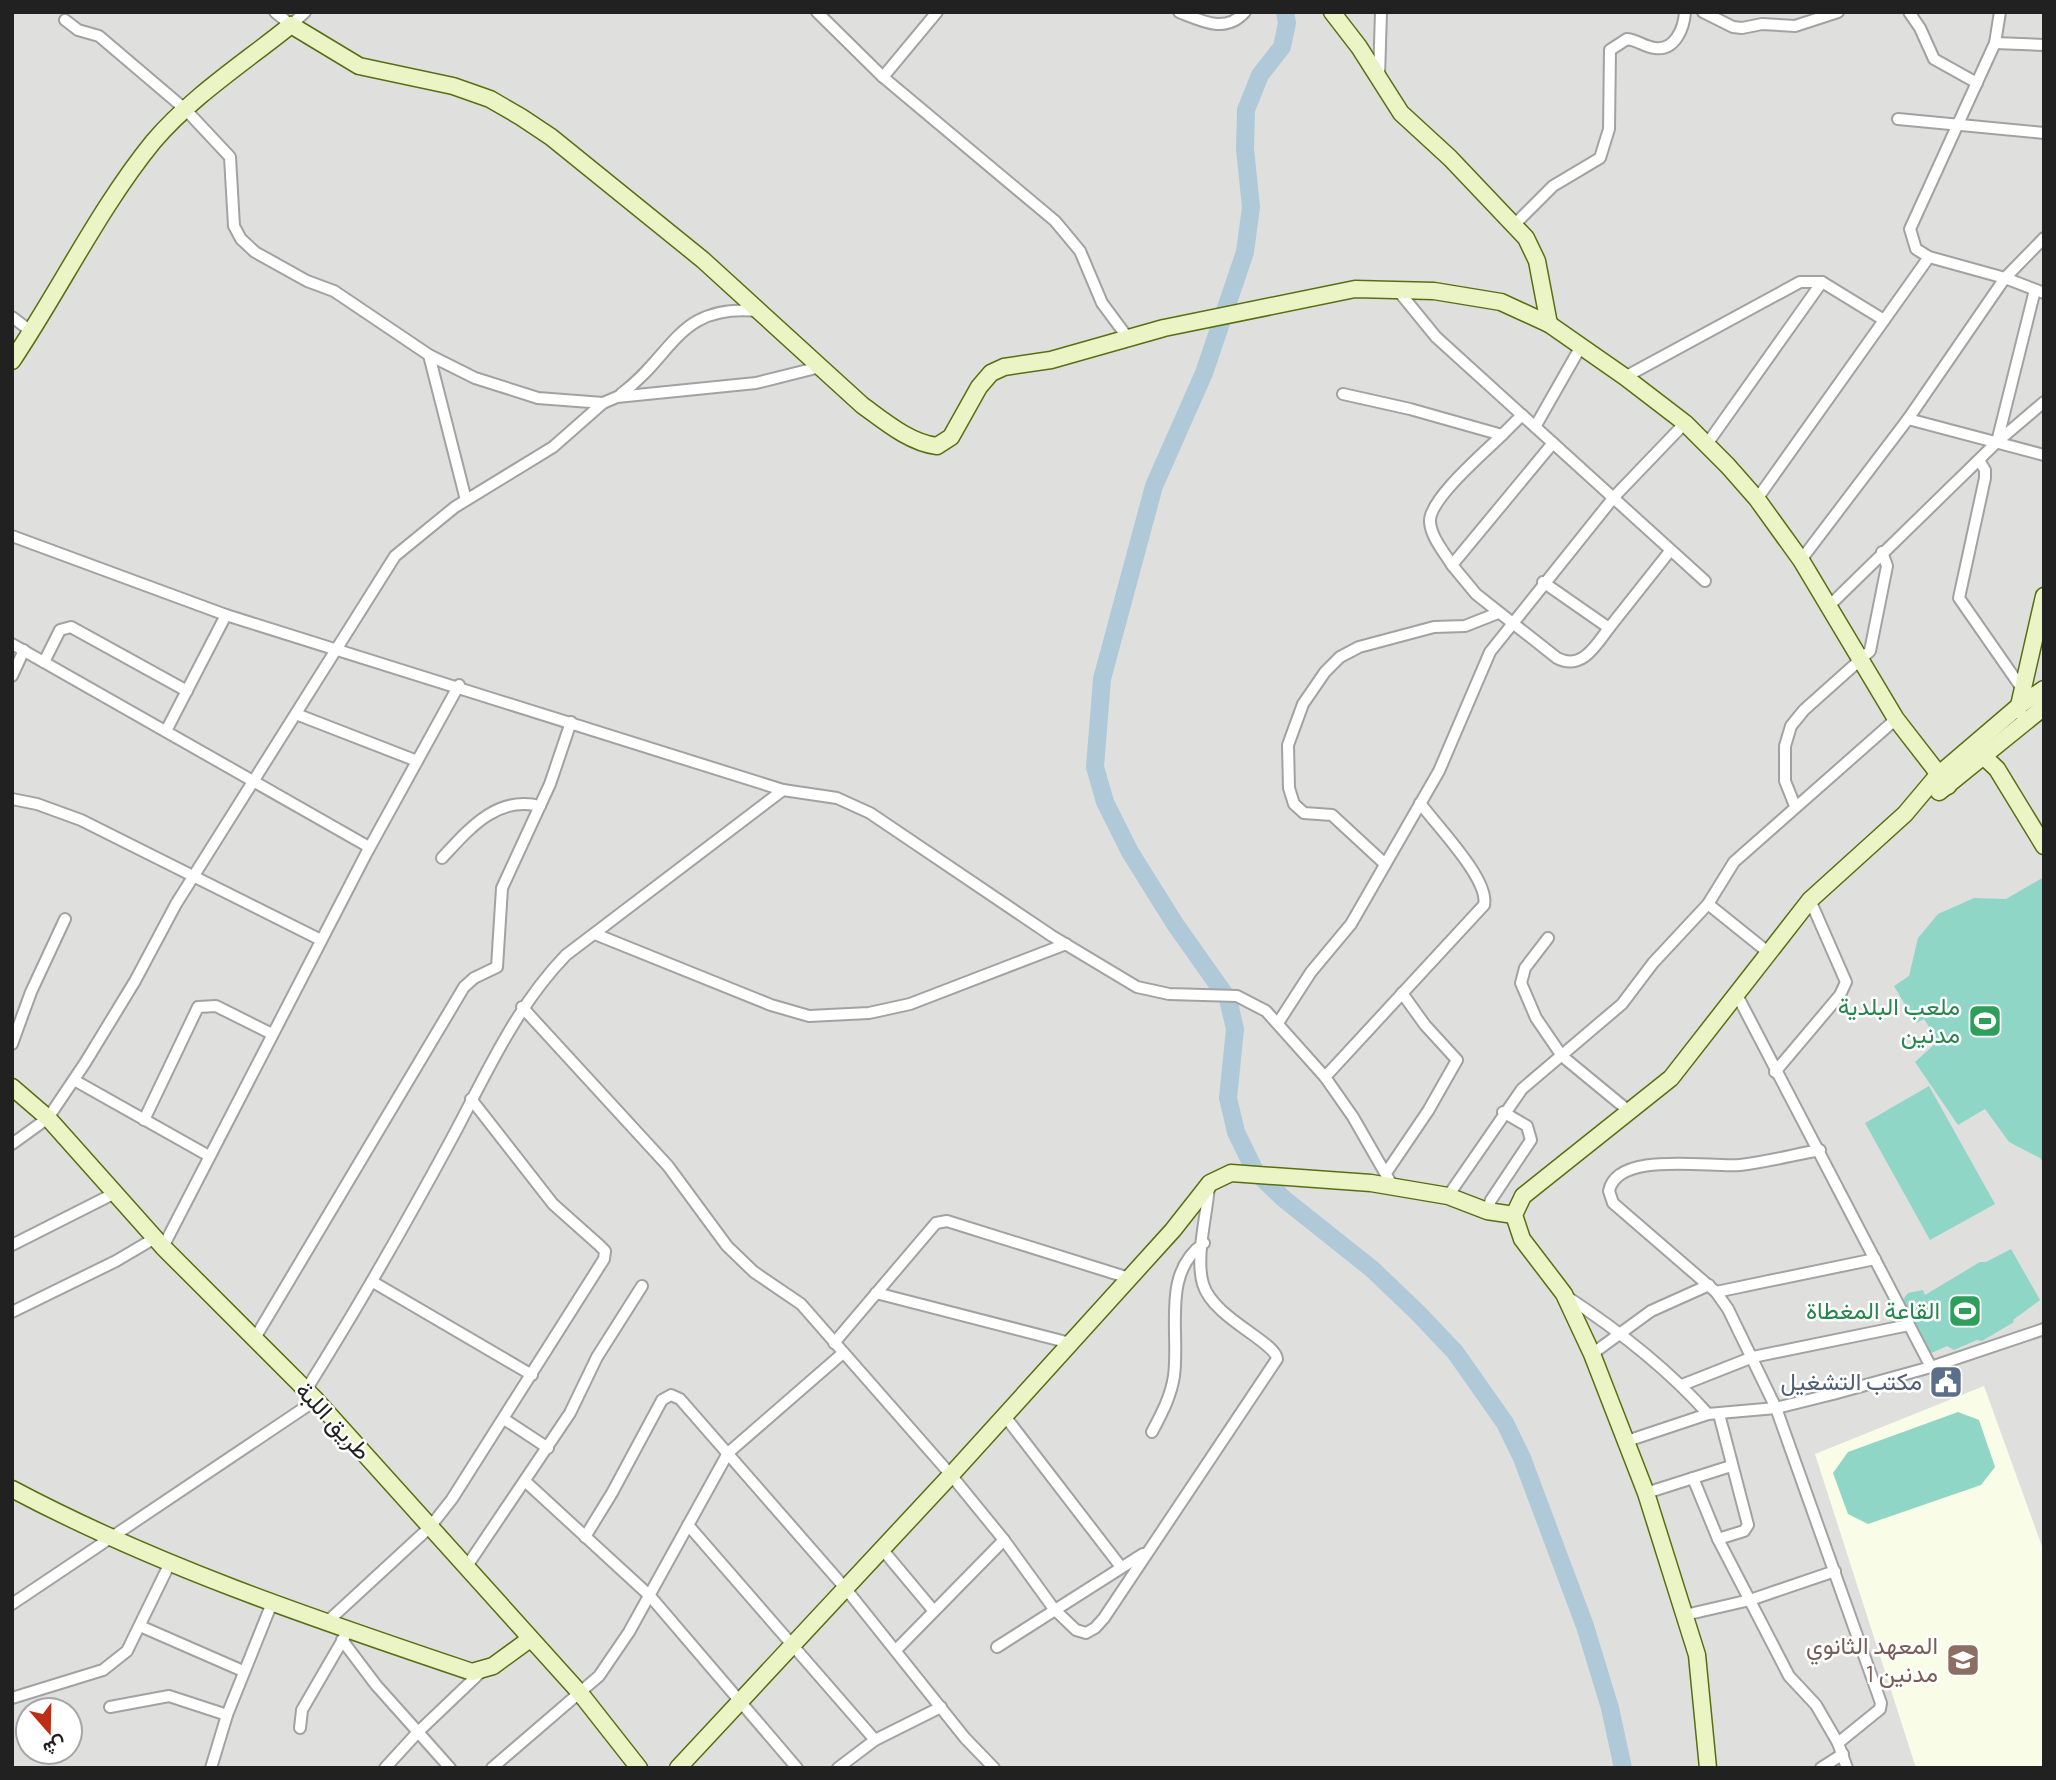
<svg xmlns="http://www.w3.org/2000/svg" width="2056" height="1780" font-family="Barlow,Vazirmatn,sans-serif">
<style>
.residential{fill:#dfdfde;fill-rule:evenodd}
.education{fill:#f9fce7}
.pitch{fill:#90d6c6}
.lines{fill:none;stroke-linecap:round;stroke-linejoin:round}
.river{stroke:#afc9d9;stroke-width:18}
.street-casing{stroke:#a2a2a2;stroke-width:14}
.secondary-casing{stroke:#576f11;stroke-width:19}
.street{stroke:#fff;stroke-width:10}
.secondary{stroke:#eaf4c4;stroke-width:16}
.labels{text-anchor:middle;stroke-width:5;stroke-linejoin:round;paint-order:stroke}
.leisure-label{font-size:24px;fill:#27864d;stroke:#fff;text-anchor:end}
.service-label{font-size:24px;fill:#4e5e75;stroke:#fff;text-anchor:end}
.street-label{font-size:24px;fill:#212121;stroke:#fff}
.education-label{font-size:24px;fill:#785e54;stroke:#fff;text-anchor:end}
</style>
<rect width="100%" height="100%" fill="#f1efe9"/>
<path class="residential" d="M12 12H2044V1768H12ZM28 1710H70V1752H28Z"/>
<path class="education" d="M1984 1386 2044 1552V1768H1916L1815 1454Z"/>
<g class="pitch">
<path d="M2044 877V1164L2040 1158 2009 1142 1985 1109 1958 1125 1915 1062 1938 1041 1924 1019 1916 1023 1894 986 1909 976 1918 938 1938 914 1974 898 2006 899Z"/>
<path d="M1929 1086 1995 1204 1930 1240 1865 1123Z"/>
<path d="M2011 1249 2040 1300 2013 1320 2014 1322 1982 1341 1977 1340 1954 1350 1947 1346 1927 1355 1901 1302 1908 1293 1923 1290 1925 1295 1980 1262H1986Z"/>
<path d="M1958 1412 1979 1420 1995 1467 1981 1485 1868 1524 1848 1514 1833 1473 1848 1452Z"/>
</g>
<g class="lines">
<path class="river" d="M1285 12 1287 23 1282 47 1260 75 1246 110 1245 149 1251 207 1245 252 1204 373 1154 486 1102 679 1095 767 1105 802 1130 852 1175 924 1228 999 1235 1029 1228 1098 1236 1132 1255 1171 1284 1199 1372 1269 1418 1313 1455 1352 1505 1423 1522 1458 1585 1626 1610 1708 1623 1768"/>
<defs>
<g id="street">
<path d="M275 12 291 25 305 12"/>
<path d="M817 12 883 77 1055 221 1080 251 1102 303 1128 338"/>
<path d="M1179 12C1202 21 1225 34 1245 12"/>
<path d="M1703 12 1733 27 1742 28 1762 24 1795 26 1838 12"/>
<path d="M1909 12 1920 28 1934 59 1977 83"/>
<path d="M2000 12 1995 43 1910 229 1916 249 1929 257 2005 278 2044 293"/>
<path d="M65 20 78 30 99 36 186 110 230 157 234 226 241 239 255 252 307 281 334 291 429 355 475 378 538 398 603 403"/>
<path d="M1995 43 2044 45"/>
<path d="M883 77 937 12"/>
<path d="M1379 77 1381 12"/>
<path d="M1898 119 2044 133"/>
<path d="M1515 224 1553 186 1600 158 1609 129 1610 50 1627 39C1637 40 1645 47 1655 48 1675 51 1684 28 1685 12"/>
<path d="M1396 288 1436 337 1705 581"/>
<path d="M12 317 32 332"/>
<path d="M429 355 466 500"/>
<path d="M1625 377 1800 282H1822L1884 320"/>
<path d="M621 394C675 354 677 304 757 311"/>
<path d="M1343 394 1410 409 1502 435 1522 415"/>
<path d="M1908 419 2044 455"/>
<path d="M1535 427 1580 348"/>
<path d="M1997 442 2035 290"/>
<path d="M1707 444 1822 282"/>
<path d="M1979 460 1985 470V478L1959 598 2023 690"/>
<path d="M1757 499 1929 257"/>
<path d="M12 536 226 615 783 790 837 798 870 813 1052 936 1137 987 1169 994 1237 996 1266 1011 1325 1077 1353 1117 1392 1185"/>
<path d="M1801 560 1908 419 2005 278 2044 238"/>
<path d="M1452 565C1444 552 1431 537 1430 522 1428 500 1486 451 1502 435"/>
<path d="M1543 582 1609 628C1596 645 1582 671 1557 658L1476 594 1452 565 1553 443"/>
<path d="M1830 605 1997 442 2044 402"/>
<path d="M1609 628 1670 551"/>
<path d="M12 644 369 847"/>
<path d="M44 662 60 630 71 627 187 691"/>
<path d="M12 676 24 650"/>
<path d="M296 714 417 761"/>
<path d="M166 731 226 615"/>
<path d="M12 799 37 804 81 820 321 940"/>
<path d="M1795 806 1785 781V746L1791 726 1804 710 1870 651 1887 566 1882 552"/>
<path d="M442 858C469 829 497 795 540 806"/>
<path d="M1385 864 1332 815 1304 813 1294 804 1289 788 1288 745 1303 704 1325 672 1340 657 1359 647 1434 627 1465 626 1498 613"/>
<path d="M1708 904 1769 953"/>
<path d="M595 934 771 1005 809 1016 869 1013 910 1004 1066 944"/>
<path d="M1548 938 1525 968 1521 983 1536 1018 1562 1056 1630 1112"/>
<path d="M1737 995 1931 1367"/>
<path d="M522 1007 668 1166 727 1246 754 1272 801 1304 951 1475 1004 1540 1054 1609 1076 1630 1086 1633 1095 1628 1104 1618 1277 1359C1276 1342 1213 1318 1203 1284 1195 1258 1207 1214 1209 1186"/>
<path d="M1278 1023 1311 972 1351 924 1439 771 1490 652 1614 497 1685 423"/>
<path d="M12 1044 31 992 65 919"/>
<path d="M1775 1072 1840 995 1846 982 1810 900"/>
<path d="M1325 1077 1484 905C1490 880 1436 825 1420 803"/>
<path d="M74 1080 209 1156"/>
<path d="M144 1120 198 1007 216 1006 272 1034"/>
<path d="M12 1144 48 1118 85 1063 135 981 176 904 395 556 455 507 553 447 603 403 617 397 756 383 820 367"/>
<path d="M1820 1150C1793 1155 1766 1162 1740 1165 1710 1168 1617 1150 1609 1191L1613 1203 1716 1292 1728 1309 1776 1408 1881 1703 1880 1709 1838 1743"/>
<path d="M1386 1173 1428 1111 1457 1060 1425 1025 1402 993"/>
<path d="M1448 1196 1522 1089 1622 1004 1653 963 1708 904 1734 862 1896 719"/>
<path d="M1487 1211 1491 1200 1531 1140 1527 1126 1503 1112"/>
<path d="M12 1245 115 1193"/>
<path d="M163 1247 366 854 459 685"/>
<path d="M373 1282 532 1375"/>
<path d="M1716 1292 1875 1259"/>
<path d="M876 1293 1070 1343"/>
<path d="M1566 1296C1618 1330 1666 1367 1708 1414"/>
<path d="M12 1312 116 1261 155 1238"/>
<path d="M255 1338 464 987 474 978 497 967 502 888 550 784 571 722"/>
<path d="M834 1343 936 1223 947 1221 1129 1278"/>
<path d="M1592 1354 1651 1311 1709 1285"/>
<path d="M1682 1385 1753 1357 1909 1325"/>
<path d="M306 1390C357 1309 405 1225 451 1140 486 1075 514 1009 566 955L783 790"/>
<path d="M1004 1415 1121 1567"/>
<path d="M504 1419 548 1448"/>
<path d="M1152 1432C1162 1413 1171 1396 1174 1376 1180 1330 1161 1273 1204 1243"/>
<path d="M1624 1442 1708 1414 1776 1408 1833 1394 1931 1367 2044 1329"/>
<path d="M1693 1478 1718 1539 1789 1676 1816 1705 1838 1743 1847 1768"/>
<path d="M526 1482 650 1596 797 1768"/>
<path d="M1646 1493 1731 1466"/>
<path d="M688 1525 875 1740 838 1768"/>
<path d="M585 1537 612 1493 662 1400 671 1395 680 1399 846 1589 965 1738 994 1768"/>
<path d="M1718 1539 1744 1531 1748 1525 1719 1414"/>
<path d="M882 1549 933 1610"/>
<path d="M467 1566 570 1413 597 1357 642 1286"/>
<path d="M12 1604 316 1400"/>
<path d="M1685 1615 1750 1600 1835 1571"/>
<path d="M327 1622 430 1527 452 1499 604 1259 605 1251 599 1245 553 1204 471 1099"/>
<path d="M140 1626 243 1671"/>
<path d="M342 1640 376 1685 418 1732 385 1768"/>
<path d="M997 1647 1143 1554"/>
<path d="M897 1649 1004 1540"/>
<path d="M12 1698 103 1670 127 1651 170 1563"/>
<path d="M110 1707 169 1696 227 1715"/>
<path d="M300 1728 302 1710 345 1636"/>
<path d="M875 1740 941 1707"/>
<path d="M211 1768 227 1715 272 1603"/>
<path d="M450 1768 418 1732 482 1671"/>
<path d="M492 1768 599 1676 629 1632 728 1453 843 1353"/>
<path d="M1821 1768 1843 1754"/>
</g>
<g id="secondary">
<path d="M1332 12 1359 47 1401 113 1450 158 1526 238 1537 261 1549 324"/>
<path d="M12 361C59 291 100 207 153 142 191 97 245 62 291 25L359 66 453 86 490 99 521 117 551 137 703 260 862 405C884 421 910 443 937 446L951 437 979 387 991 373 1004 367 1051 360 1164 328 1355 289 1434 291 1501 302 1549 324 1625 377 1685 423 1728 466 1757 499 1801 560 1896 719 1948 786"/>
<path d="M2018 710 2044 596"/>
<path d="M1978 751 1997 769 2044 846"/>
<path d="M1939 792 2044 707"/>
<path d="M12 1087 48 1118 163 1247 316 1400 580 1693 639 1768"/>
<path d="M12 1489C159 1567 315 1619 472 1672L493 1666 530 1639"/>
<path d="M678 1768 951 1475 1173 1230 1210 1183 1231 1173 1371 1183 1448 1196 1487 1211 1514 1215"/>
<path d="M1708 1768 1697 1655 1646 1493 1592 1354 1564 1294 1522 1239 1514 1215 1523 1196 1671 1078 1810 900 1905 814 1937 776 2020 705 2044 689"/>
</g>
</defs>
<use href="#street" class="street-casing"/>
<use href="#secondary" class="secondary-casing"/>
<use href="#street" class="street"/>
<use href="#secondary" class="secondary"/>
</g>
<defs>
<symbol id="stadium-square" viewBox="-11 -11 22 22"><rect x="-9" y="-9" width="18" height="18" rx="4" fill="#2e9e5b" stroke="#fff"/><path d="M0-5a6.5 5 0 1 0 0 10a6.5 5 0 1 0 0-10ZM-3.5-1.8h7v3.6h-7Z" fill="#fff"/></symbol>
<symbol id="civic-square" viewBox="-11 -11 22 22"><rect x="-9" y="-9" width="18" height="18" rx="4" fill="#5c6f8a" stroke="#fff"/><path d="M-.6-6.5H3V-4.5H.6V-3L4-1V1h2V6H-6V1h2V-1L-.6-3ZM-1.2 2.5V6h2.4V2.5Z" fill="#fff"/></symbol>
<symbol id="school-square" viewBox="-11 -11 22 22"><rect x="-9" y="-9" width="18" height="18" rx="4" fill="#8d6e63" stroke="#fff"/><path d="M0-5L7-2L0 1L-7-2ZM-4 1L0 2.5L4 1V4Q0 6-4 4Z" fill="#fff"/></symbol>
</defs>
<g fill-rule="evenodd">
<use href="#stadium-square" x="1966" y="1002" width="38" height="38"/>
<use href="#stadium-square" x="1946" y="1292" width="38" height="38"/>
<use href="#civic-square" x="1927" y="1363" width="38" height="38"/>
<use href="#school-square" x="1944" y="1641" width="38" height="38"/>
</g>
<g class="labels">
<g class="leisure-label">
<text x="1960" y="1015">ملعب البلدية<tspan x="1960" dy="28">مدنين</tspan></text>
<text x="1940" y="1319">القاعة المغطاة</text>
</g>
<g class="service-label">
<text x="1922" y="1390">مكتب التشغيل</text>
</g>
<g class="street-label">
<text transform="translate(333 1421) rotate(47)" y="8">طريق اللبة</text>
</g>
<g class="education-label">
<text x="1938" y="1654">المعهد الثانوي<tspan x="1938" dy="28">مدنين 1</tspan></text>
</g>
</g>
<rect width="2056" height="1780" fill="none" stroke="#212121" stroke-width="28"/>
<g transform="translate(49 1731) rotate(160)"><circle r="33" fill="#ffffff" stroke="#a6a6a6" stroke-width="2"/>
<path d="M0-5L12 26L0 18L-12 26Z" fill="#bc2f16"/>
<text y="-10" font-size="19" font-weight="bold" text-anchor="middle" fill="#212121">ش</text>
</g>
</svg>
